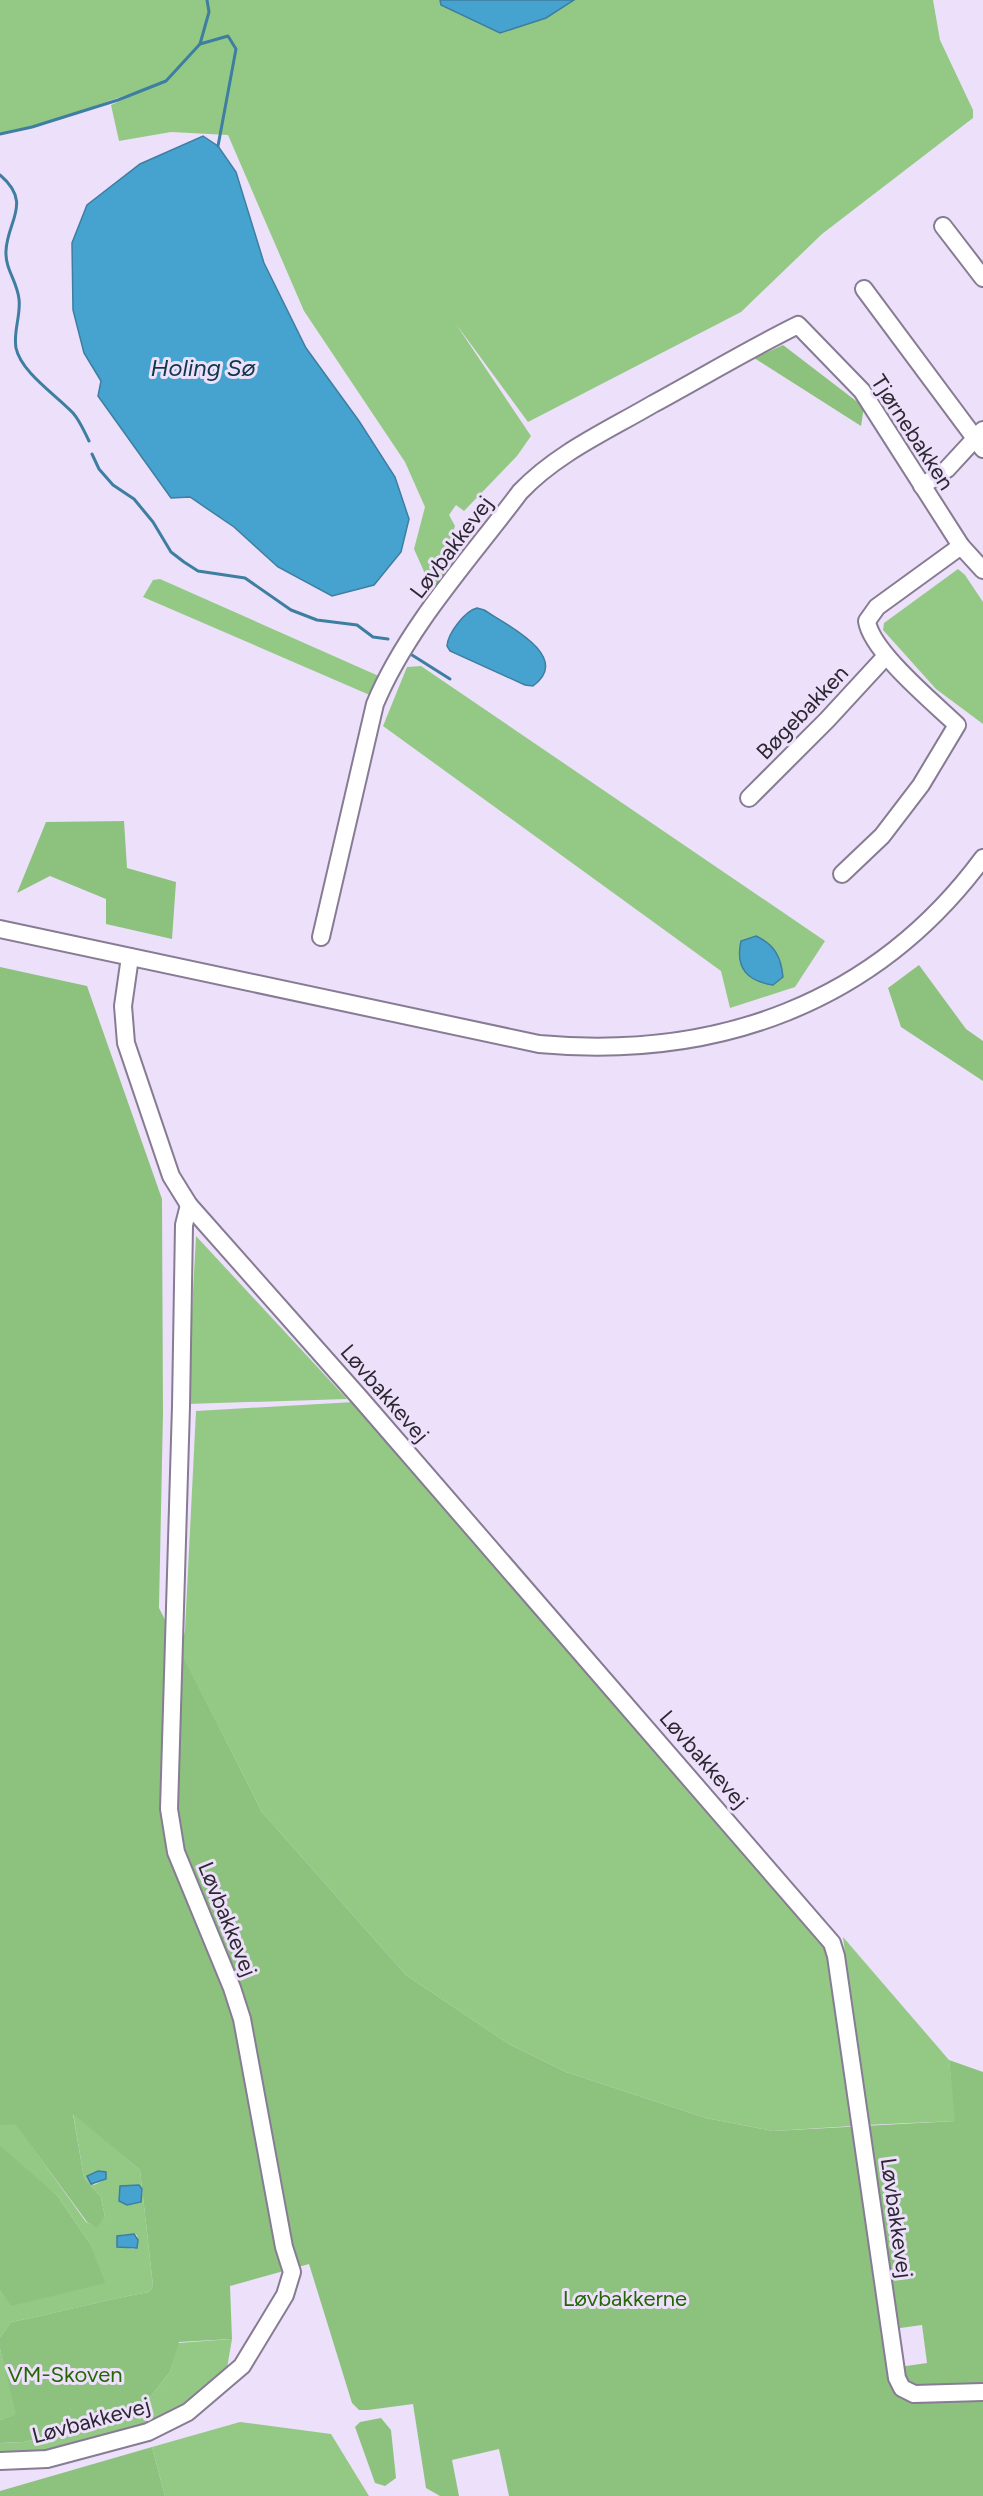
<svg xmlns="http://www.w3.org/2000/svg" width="983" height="2496" font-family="Figtree,sans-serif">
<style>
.green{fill:#94c985;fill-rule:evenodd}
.forest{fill:#8dc27e;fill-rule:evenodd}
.water{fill:#46a3cf;stroke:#3e7ea0;stroke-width:1.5}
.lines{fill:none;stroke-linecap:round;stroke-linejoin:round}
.stream{stroke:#3e7ea0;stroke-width:3}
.minor-casing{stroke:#877c93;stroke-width:20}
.minor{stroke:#fff;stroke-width:16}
.labels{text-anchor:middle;stroke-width:6;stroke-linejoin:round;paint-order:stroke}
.street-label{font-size:22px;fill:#2c2731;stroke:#ede0fa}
.park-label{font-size:22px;fill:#246603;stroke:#ede0fa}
.water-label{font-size:24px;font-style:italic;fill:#0d374a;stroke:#ede0fa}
</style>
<rect width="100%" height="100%" fill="#ede0fa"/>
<g class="green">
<path d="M0 0H933L940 40 973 110V118L822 234 741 312 528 422 456 324 531 436 517 456 464 511 456 505 449 515 455 526 444 560 449 576 434 594 414 549 425 507 405 462 304 311 228 135 171 132 119 141 111 105 155 85 29 129 0 134Z"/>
<path d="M958 569 965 575 983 602V724L936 689 883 630 884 623Z"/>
<path d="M160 579 381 677 372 696 143 597 153 580Z"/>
<path d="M421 666 825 941 795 987 730 1008 721 971 383 726 407 667Z"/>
<path d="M196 1236 347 1399 187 1404Z"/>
<path d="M354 1402 822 1942 832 1958 853 2126 773 2131 706 2118 566 2072 509 2044 406 1975 262 1812 181 1652 185 1630 196 1411Z"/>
<path d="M843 1937 949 2060 956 2121 866 2125Z"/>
<path d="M73 2113 140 2170 153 2286 149 2292C103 2300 58 2313 11 2322L0 2337V2291L11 2305 89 2242 57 2195 0 2148V2126L15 2123 86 2222 97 2227 105 2217 101 2197 84 2178ZM98 2171 106 2179 94 2185 87 2176ZM134 2234 137 2235 138 2245 134 2249 128 2248 120 2235Z"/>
<path d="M232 2339 227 2368 186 2408 136 2427 46 2451 0 2453V2443L23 2442 134 2418 170 2372 178 2343Z"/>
<path d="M0 2349 17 2414 0 2420Z"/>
<path d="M240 2422 331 2434 369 2496H165L152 2447Z"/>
</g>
<g class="forest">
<path d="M783 345 864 407 861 426 754 358Z"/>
<path d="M124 821 127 868 176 882 172 939 106 924V899L50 876 17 893 46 822Z"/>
<path d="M919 965 966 1029 983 1041V1081L901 1027 888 988Z"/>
<path d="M0 967 87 986 162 1199 163 1413 159 1608 262 1812 406 1975 509 2044 566 2072 706 2118 773 2131 955 2121 949 2060 983 2072V2496H509L499 2449 452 2460 459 2496H440L426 2488 413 2404 368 2410H359L352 2403 309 2264 230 2286 232 2339 179 2342 170 2372 134 2418 23 2442 0 2443V2420L16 2414 0 2349V2337L11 2322C57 2313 103 2300 149 2292L153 2286 140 2170 73 2114 84 2178 101 2197 105 2217 97 2228 87 2222 15 2124 0 2126ZM922 2325 927 2363 899 2367 893 2329Z"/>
<path d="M0 2146 57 2195 89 2242 105 2282 102 2284 11 2306 0 2291Z"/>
<path d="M381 2418 391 2430 396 2478 385 2486 375 2483 355 2427 360 2422Z"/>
<path d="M152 2447 165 2496H0V2491Z"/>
</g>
<g class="water">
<path d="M440 0H574L546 18 500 33 441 5Z"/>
<path d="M203 136 218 146 236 172 264 263 306 348 359 421 395 477 409 519 401 552 374 585 332 596 278 567 234 527 190 497 171 498 98 396 101 381 84 353 73 310 72 243 87 205 140 164Z"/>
<path d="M477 608 484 610C507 625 573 657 533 686L525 685 450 651 447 646C448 633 465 611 477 608Z"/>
<path d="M756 936C775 945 781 957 783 977L773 985C747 981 735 968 741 941Z"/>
<path d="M98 2171 106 2172V2179L91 2184 87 2176Z"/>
<path d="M139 2185 142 2189 141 2202 127 2205 119 2201 120 2186Z"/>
<path d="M134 2234 138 2240 137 2248 117 2247V2236Z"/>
</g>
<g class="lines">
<g class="stream">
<path d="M200 44 228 36 236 49 218 146"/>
<path d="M0 134 32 127 118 100 166 81 200 44 209 12 207 0"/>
<path d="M0 175C33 203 7 221 6 251 5 269 17 281 19 299 21 316 13 331 16 348 21 372 56 395 73 413 80 421 84 431 89 441"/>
<path d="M92 454 99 469 113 485 134 499 153 522 171 552 184 562 198 571 245 578 291 610 317 620 357 625 373 637 388 639"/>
<path d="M412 655 450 679"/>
</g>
<defs>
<g id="minor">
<path d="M943 226 983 278"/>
<path d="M864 289 983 449"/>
<path d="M922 486 947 469 983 430"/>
<path d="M749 798 827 720 886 656"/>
<path d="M842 874 882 836 921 785 957 725C934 703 871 651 867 621L877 607 961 546"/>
<path d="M0 929 539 1044C717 1060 875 1004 983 858"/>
<path d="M321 937 375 704C407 627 470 559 520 492 557 453 607 431 653 404 701 378 749 349 798 325L862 391 961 546 983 570"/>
<path d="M130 957 123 1006 126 1043 171 1176 189 1205 360 1398 832 1943 836 1956 897 2378 902 2388 914 2394 983 2392"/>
<path d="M0 2461 47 2459 148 2432 188 2412 242 2366 285 2295 292 2272 284 2247 242 2019 232 1988 176 1852 169 1809 181 1406 184 1225 189 1205"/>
</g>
</defs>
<use href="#minor" class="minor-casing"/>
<use href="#minor" class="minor"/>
</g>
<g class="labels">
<g class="street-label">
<text transform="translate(913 432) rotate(57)" y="8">Tjørnebakken</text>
<text transform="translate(451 547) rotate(-53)" y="8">Løvbakkevej</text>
<text transform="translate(802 712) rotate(-46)" y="8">Bøgebakken</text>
<text transform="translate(385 1393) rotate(49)" y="8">Løvbakkevej</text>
<text transform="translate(704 1759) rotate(49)" y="8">Løvbakkevej</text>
<text transform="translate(228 1919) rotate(68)" y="8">Løvbakkevej</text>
<text transform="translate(897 2218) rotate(82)" y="8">Løvbakkevej</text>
<text transform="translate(91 2420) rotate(-15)" y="8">Løvbakkevej</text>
</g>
<g class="park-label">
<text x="625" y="2306">Løvbakkerne</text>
<text x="65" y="2382">VM-Skoven</text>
</g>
<g class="water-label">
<text x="203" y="376">Holing Sø</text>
</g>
</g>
</svg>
